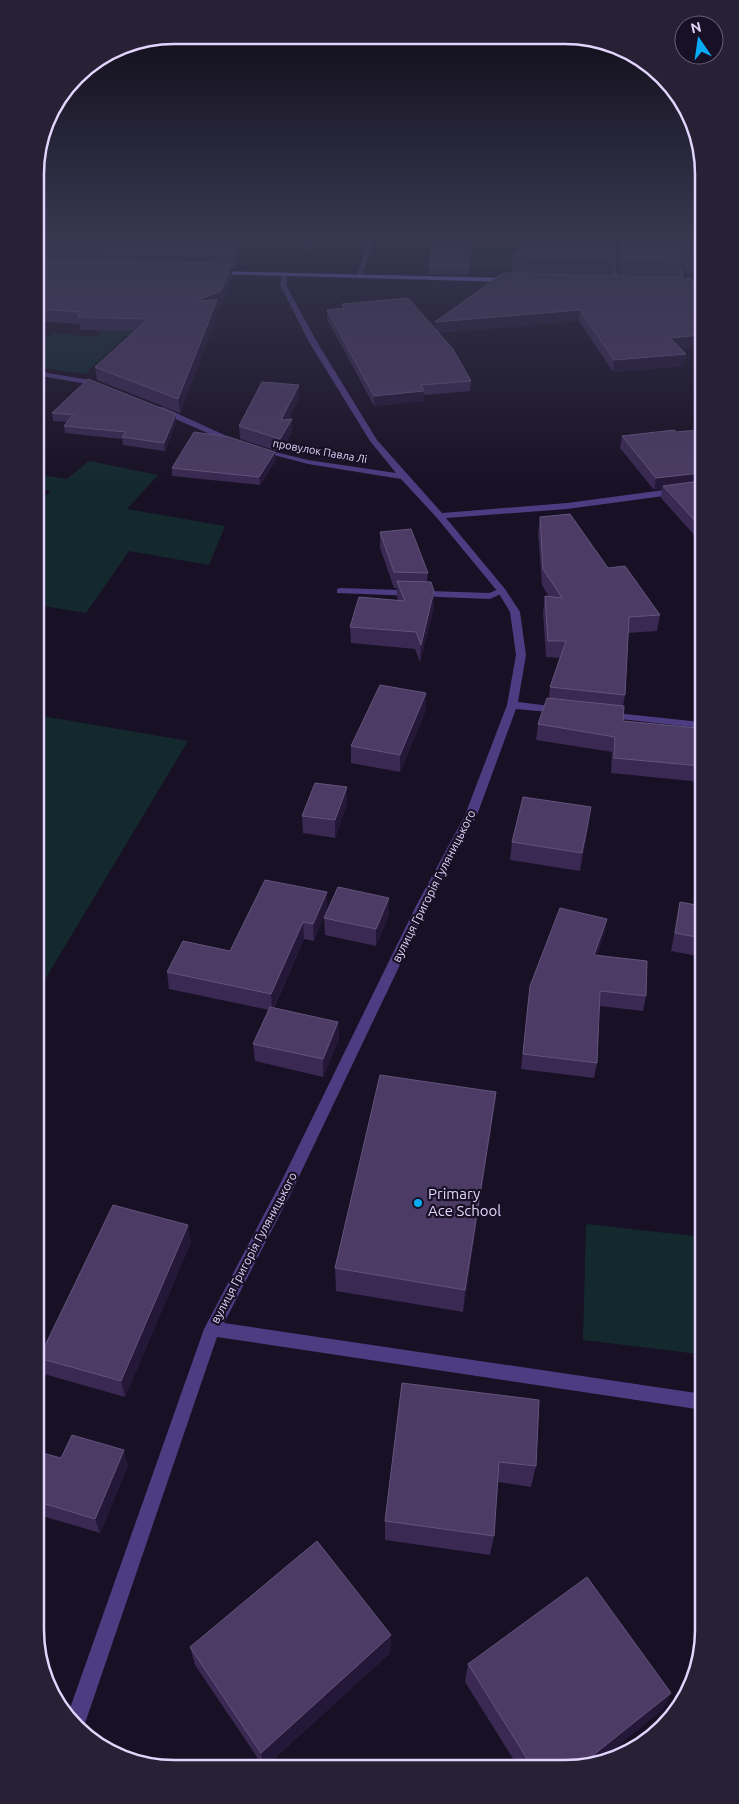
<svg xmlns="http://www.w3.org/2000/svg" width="739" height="1804" font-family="Ubuntu,sans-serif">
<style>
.green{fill:#13292e}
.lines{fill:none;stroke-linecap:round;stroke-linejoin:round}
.path{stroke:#349fb2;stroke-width:2;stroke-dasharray:1 2;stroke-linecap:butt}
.lane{fill:#4e3c82;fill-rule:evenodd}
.street{fill:#4e3c82;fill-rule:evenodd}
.secondary{fill:#906ffa;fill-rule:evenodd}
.wall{fill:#3a2952;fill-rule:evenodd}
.shaded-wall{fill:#251738}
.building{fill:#4c3b64;stroke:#63547c}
.poi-dot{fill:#09abf5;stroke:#181024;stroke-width:2}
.labels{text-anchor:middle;stroke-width:4.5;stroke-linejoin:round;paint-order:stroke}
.far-street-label{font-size:11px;fill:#e2d5fd;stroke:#181024}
.street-label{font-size:12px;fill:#e2d5fd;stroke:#181024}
.near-poi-label{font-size:15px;fill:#e2d5fd;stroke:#181024;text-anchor:start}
.rim{fill:none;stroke:#e2d5fd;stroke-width:2.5}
</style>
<rect width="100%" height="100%" fill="#181024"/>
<g class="green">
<path d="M299 238H345L343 244 326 247 324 249 296 248Z"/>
<path d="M349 238H357L350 253 337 256 327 252 334 247 347 245Z"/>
<path d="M397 238H508V242L534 247 513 271 469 269 470 249 396 245Z"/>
<path d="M103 328H127L156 337 126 336 85 374 36 367V345L54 333 97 337Z"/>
<path d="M89 461 158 475 127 509 225 526 209 565 129 551 86 613 37 605 36 505 51 491 36 488V474L67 479Z"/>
<path d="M37 715 188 741 38 991Z"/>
<path d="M586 1224 694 1236 698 1354 583 1340Z"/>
</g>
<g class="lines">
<path class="path" d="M302 238 301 240 313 252"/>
<g class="lane">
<path d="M527 238H534L527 243 524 241Z"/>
<path d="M628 238H635L615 255 619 284 614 285 609 255Z"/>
<path d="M679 264 682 266 686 286 681 285 676 266Z"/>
<path d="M340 588 489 593 502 588 507 591 490 599 337 593V589Z"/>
</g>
<g class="street">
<path d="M368 238H374L362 276 357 277Z"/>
<path d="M285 271 288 273 286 285 317 342 377 440 442 513 567 503 679 488 683 491 679 494 567 509 446 518 505 589 520 612 526 655 518 702 559 707 564 710 559 713 516 709 477 815 428 906 293 1189 224 1323 703 1394V1410L217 1337 82 1732 76 1728 68 1714 204 1329 282 1180 416 906 465 815 507 705 516 655 510 612 498 592 437 518 401 479 308 464 255 450 259 448 308 460 396 473 370 441 309 342 280 285 282 273Z"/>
<path d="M36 371 89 380 106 387 102 389 87 384 36 375Z"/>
<path d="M157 407H163L242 443 235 445 157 411Z"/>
<path d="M606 712 701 722V728L602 717 601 715 602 713Z"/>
</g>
<path class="secondary" d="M214 271 508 278 511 280 508 282 216 274 214 273Z"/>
</g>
<g class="wall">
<path d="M36 238H247L235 268H232V276L222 304 218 306V313L180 413 97 380 95 367 134 331 80 330V324L36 321Z"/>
<path d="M538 238H700V275L686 274 684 266 681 264 679 278 700 286V347L680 348 686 354 684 366 613 372 579 321 438 333 471 381 470 391 424 395V401L374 406 327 319V310L342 308V304L434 328 512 273 513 256ZM618 244 617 256 620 276H612L614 259 612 250Z"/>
<path d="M471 249 468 275 429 274V267Z"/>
<path d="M299 397 289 419 292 432 280 452 240 439 239 426Z"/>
<path d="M52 413 176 414V422L165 451 123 445 122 439 65 433 64 426 67 422 53 421Z"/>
<path d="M700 430V536L696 537 661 498 662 489 654 490 620 448 622 436Z"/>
<path d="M276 460 260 485 172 476V468Z"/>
<path d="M540 517 608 568 660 615 657 631 628 633 625 695 623 706V721L701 733V782L611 773 612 752 536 740 538 724 549 698 550 687 560 658 546 657 543 613 545 596 549 597 542 585 538 533Z"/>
<path d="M380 532 428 573 427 582 434 591V607L420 662 415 649 351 643 350 627 398 601 397 597V588H394L380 548Z"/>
<path d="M426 693V710L400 772 351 763V746Z"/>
<path d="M347 787V804L335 838 303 833 302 816Z"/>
<path d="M589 824 580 871 510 860 512 842Z"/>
<path d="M327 892 314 941 304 939 274 1008 338 1022 339 1039 323 1077 255 1061 253 1044 269 1010 169 989 167 972 230 951Z"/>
<path d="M680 902 702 906V957L671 951Z"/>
<path d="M389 915 376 946 325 935 324 918Z"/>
<path d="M607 919 604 935 597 955 646 996 643 1011 599 1006 597 1063 594 1078 521 1069 528 1001Z"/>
<path d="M496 1092 493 1115 463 1312 336 1291 335 1268Z"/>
<path d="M191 1242 125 1397 44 1374 39 1357Z"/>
<path d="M402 1383 536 1466 531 1487 498 1482 494 1536 490 1555 385 1540V1521Z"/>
<path d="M39 1452 61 1458 128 1465 100 1533 39 1515Z"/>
<path d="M391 1635 390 1653 266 1766H263L195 1665 190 1647Z"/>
<path d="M468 1664 663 1709 595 1764 517 1765 465 1682Z"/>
</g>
<g class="shaded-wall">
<path d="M241 238H247L235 268 234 256Z"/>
<path d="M610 238H619L618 244 608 254Z"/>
<path d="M681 242 679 254 677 245Z"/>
<path d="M232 264V276L222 304 218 306V313L180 413 178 399 196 301Z"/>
<path d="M580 310 579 321 434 333 435 322Z"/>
<path d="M700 335V347L668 349 670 338Z"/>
<path d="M686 354 684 366 613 372 614 360Z"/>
<path d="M299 385V397L282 434 281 420Z"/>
<path d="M424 391V401L374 406V396Z"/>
<path d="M176 414V422L165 451 164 443Z"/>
<path d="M292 419V432L280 452V439Z"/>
<path d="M275 452 276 460 260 485 259 477Z"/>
<path d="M700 473V485L663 486 662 489 654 490 656 478Z"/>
<path d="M698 524H700V536L696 537Z"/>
<path d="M434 591V607L420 662 421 645Z"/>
<path d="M426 693V710L400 772V755Z"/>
<path d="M347 787V804L335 838V820Z"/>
<path d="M591 807 589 824 580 871 582 853Z"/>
<path d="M327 892V910L314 941 313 924Z"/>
<path d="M389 898V915L376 946V929Z"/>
<path d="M607 919 604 935 592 970 594 955Z"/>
<path d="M303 922 304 939 272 1011 271 994Z"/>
<path d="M338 1022 339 1039 323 1077V1059Z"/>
<path d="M496 1092 493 1115 463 1312 465 1290Z"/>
<path d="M188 1225 191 1242 125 1397 121 1381Z"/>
<path d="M124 1450 128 1465 100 1533 95 1519Z"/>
<path d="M391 1635 390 1653 266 1766H264L261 1753Z"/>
<path d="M671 1693 663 1709 595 1764H582Z"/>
</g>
<g class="building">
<path d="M36 238H241L234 256 36 252Z"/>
<path d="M538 238H611L614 259 513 256Z"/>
<path d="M620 238H700V254H689L687 245 681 242 677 245 679 254H677L681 261 623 259Z"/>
<path d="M433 241 471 242 468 268 429 267Z"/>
<path d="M36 260 232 264 221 291 196 301 217 300 178 399 95 367 148 319 78 317 81 312 36 309Z"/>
<path d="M503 273 691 278 700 286V335L670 338 686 354 614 360 580 310 435 322Z"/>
<path d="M408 298 453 349 471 381 421 385 424 391 374 396 327 310 344 308 342 304Z"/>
<path d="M88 379 176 414 164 443 122 437 126 432 64 426 73 415 52 413Z"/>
<path d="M262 382 299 385 281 420 292 419 280 439 239 426Z"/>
<path d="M674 430 676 432 700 430V473L656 478 622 436Z"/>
<path d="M194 432 229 437 275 452 259 477 172 468Z"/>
<path d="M700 481V524H698L663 486Z"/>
<path d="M570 514 608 568 625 566 660 615 629 617 625 695 550 687 566 641H548L545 596 562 598 543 569 540 517Z"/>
<path d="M411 529 428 573 394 572 380 532Z"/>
<path d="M397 581 431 582 434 591 421 645 416 632 350 627 359 597 405 601Z"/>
<path d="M380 685 426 693 400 755 351 746Z"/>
<path d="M547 698 624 706 623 721 698 728V732L701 733V766L614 758 615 737 538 724Z"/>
<path d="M315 783 347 787 335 820 302 816Z"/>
<path d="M523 797 591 807 582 853 512 842Z"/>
<path d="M265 880 327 892 313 924 303 922 271 994 167 972 183 941 230 951Z"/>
<path d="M338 887 389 898 376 929 324 918Z"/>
<path d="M680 902 702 906V938L675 933Z"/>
<path d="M560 908 607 919 594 955 647 961 646 996 600 991 597 1063 523 1054 530 986Z"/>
<path d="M270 1007 338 1022 323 1059 253 1044Z"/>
<path d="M380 1075 496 1092 465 1290 335 1268Z"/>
<path d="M113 1205 188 1225 121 1381 39 1358Z"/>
<path d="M402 1383 539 1400 536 1466 499 1462 494 1536 385 1521Z"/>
<path d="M72 1435 124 1450 95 1519 39 1502V1452L61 1458Z"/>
<path d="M317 1541 391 1635 261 1753 190 1647Z"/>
<path d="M587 1577 671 1693 582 1764 531 1765 468 1664Z"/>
</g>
<linearGradient id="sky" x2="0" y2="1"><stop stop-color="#0d0914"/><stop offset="0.48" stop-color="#373750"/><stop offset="1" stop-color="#373750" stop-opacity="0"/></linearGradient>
<rect width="739" height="491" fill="url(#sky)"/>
<circle class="poi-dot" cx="418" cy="1203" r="5"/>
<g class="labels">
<g class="far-street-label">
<text transform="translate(320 451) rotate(10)" y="4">провулок Павла Лі</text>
</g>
<g class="street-label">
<text transform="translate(434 886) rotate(-63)" y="4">вулиця Григорія Гуляницького</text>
<text transform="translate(254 1248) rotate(-62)" y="4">вулиця Григорія Гуляницького</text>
</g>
<g class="near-poi-label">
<text x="428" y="1199">Primary<tspan x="428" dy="17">Ace School</tspan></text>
</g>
</g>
<path d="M0 0H739V1804H0ZM174 44H565A130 130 0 0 1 695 174V1630A130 130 0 0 1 565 1760H174A130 130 0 0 1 44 1630V174A130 130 0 0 1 174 44Z" fill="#282035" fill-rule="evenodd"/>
<path class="rim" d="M174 44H565A130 130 0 0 1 695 174V1630A130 130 0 0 1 565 1760H174A130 130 0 0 1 44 1630V174A130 130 0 0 1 174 44Z"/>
<g transform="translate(699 40) rotate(347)"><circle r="24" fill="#181024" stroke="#695f7b"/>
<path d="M0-4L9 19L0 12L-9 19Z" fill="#09abf5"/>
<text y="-8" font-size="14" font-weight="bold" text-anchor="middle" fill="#e2d5fd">N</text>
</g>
</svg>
